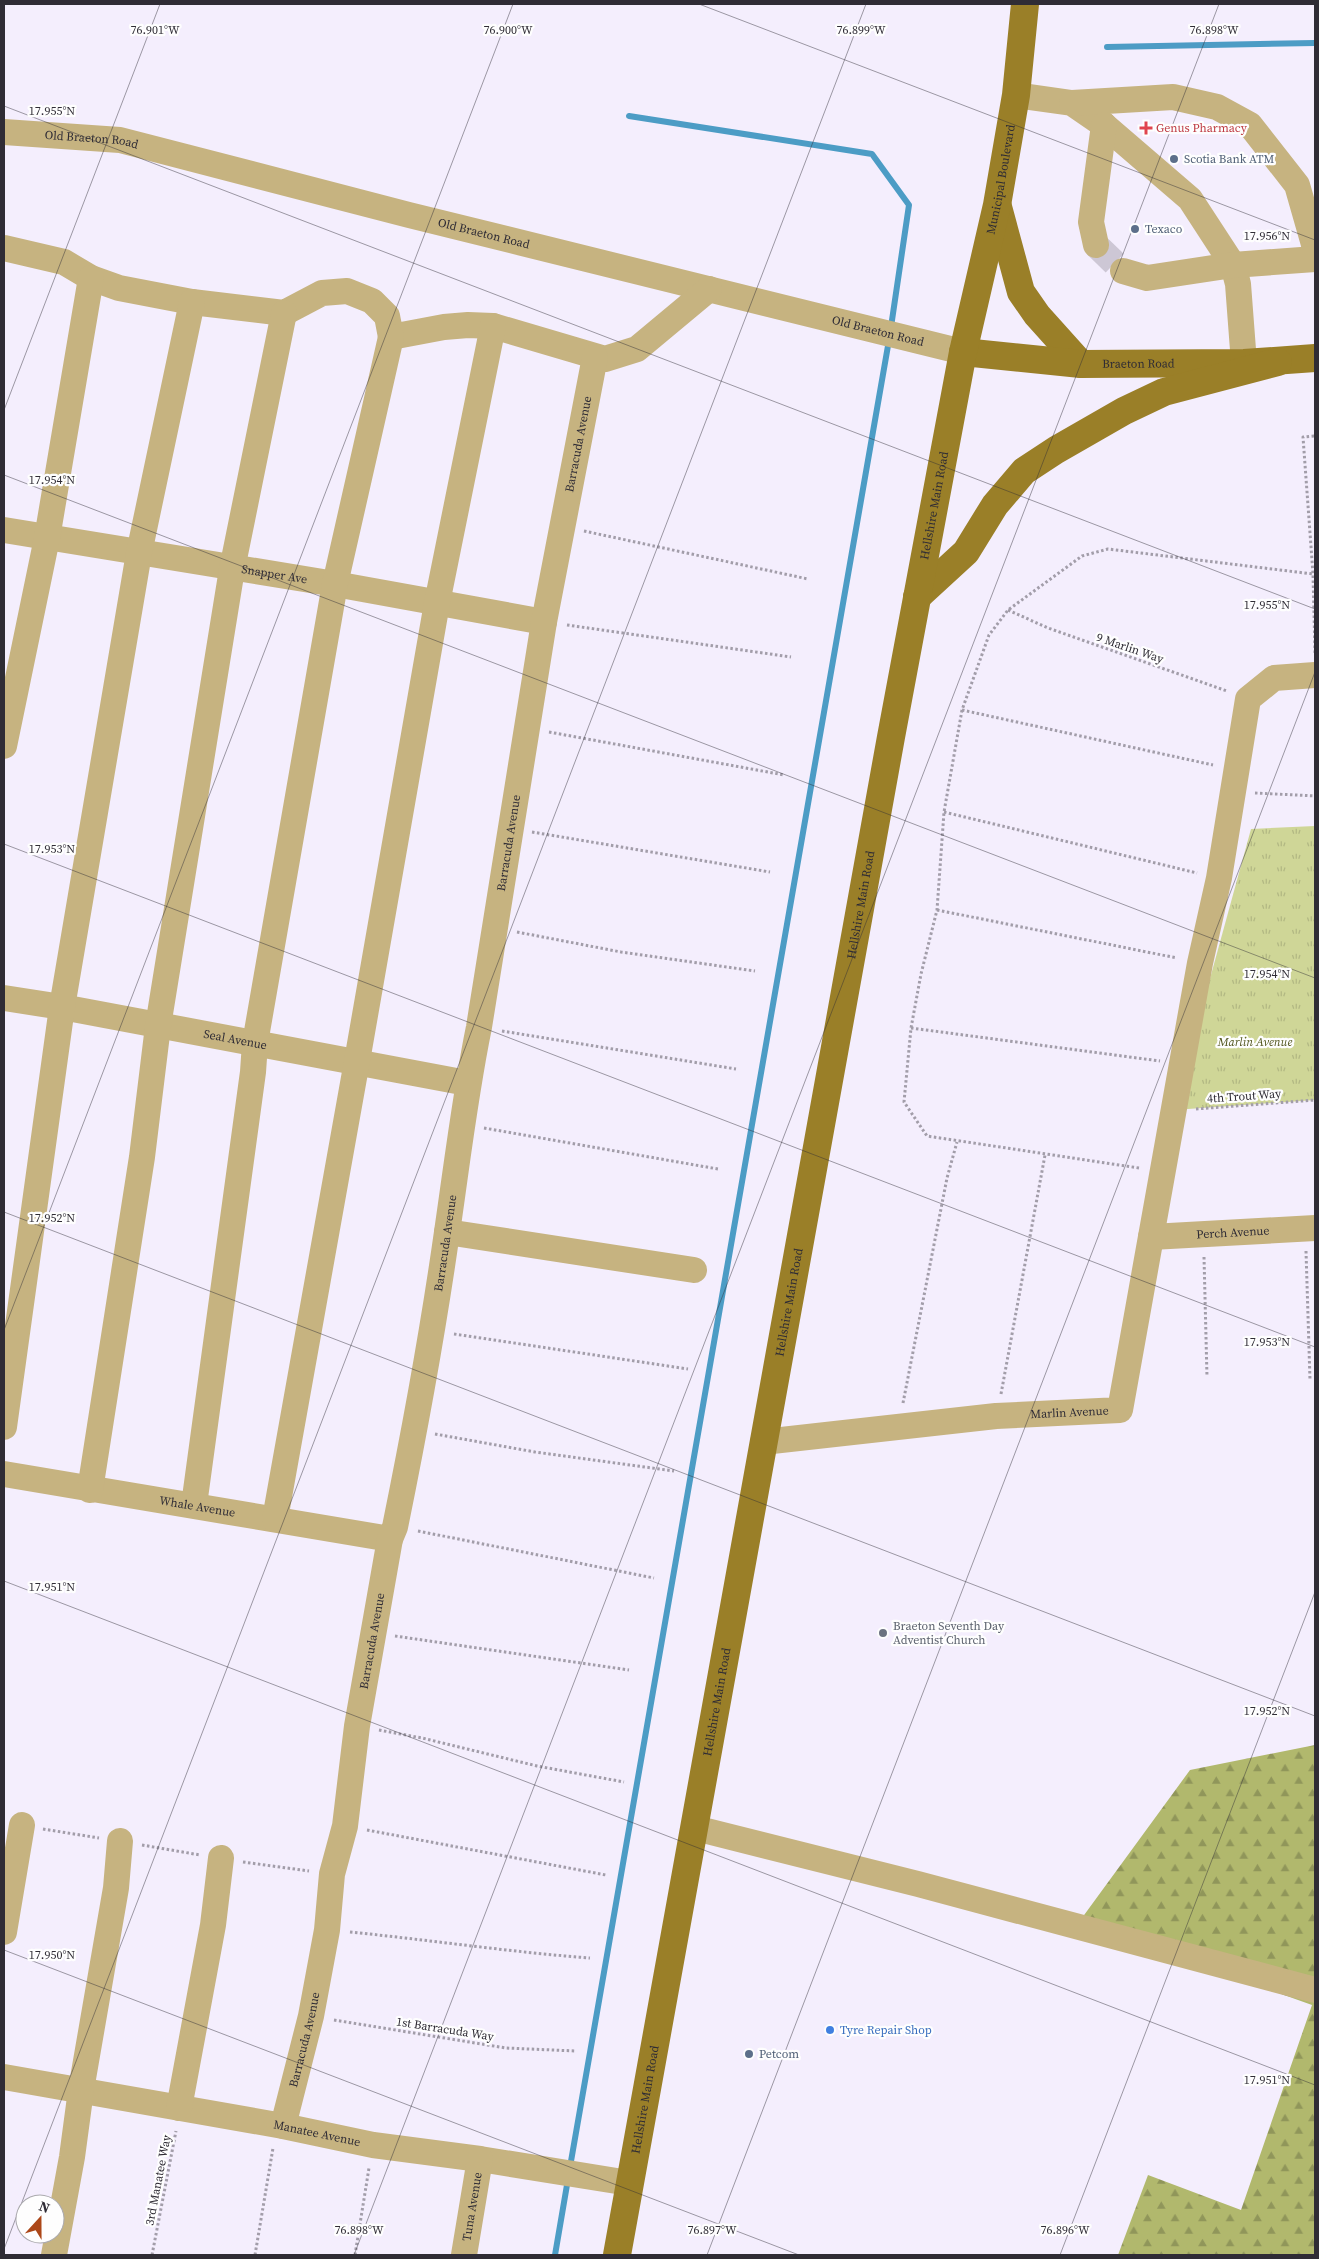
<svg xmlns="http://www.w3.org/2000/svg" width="1319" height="2259" font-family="'Source Serif 4',serif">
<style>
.forest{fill:url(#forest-firs)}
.park{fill:url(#park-tufts)}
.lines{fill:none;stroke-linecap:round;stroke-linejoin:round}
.stream{stroke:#4c9cc5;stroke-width:6}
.minor-tunnel{stroke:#cdc7d5;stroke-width:26;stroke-dasharray:26 13;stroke-linecap:butt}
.path{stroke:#a29da9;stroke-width:3;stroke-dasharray:2.5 2.5;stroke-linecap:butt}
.minor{stroke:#c6b380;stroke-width:26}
.major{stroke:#9a7f28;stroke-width:28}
.ticks{fill:none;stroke:#2f2c35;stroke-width:1;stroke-opacity:0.45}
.health-dot{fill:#e0444e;stroke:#fefefe;stroke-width:2}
.service-dot{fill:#5c6f8a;stroke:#fefefe;stroke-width:2}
.worship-dot{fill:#6b7280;stroke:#fefefe;stroke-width:2}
.shop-dot{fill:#3f7fe0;stroke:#fefefe;stroke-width:2}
.labels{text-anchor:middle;stroke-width:4.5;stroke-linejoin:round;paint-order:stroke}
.health-label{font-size:12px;fill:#be3a42;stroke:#fefefe;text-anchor:start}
.street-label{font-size:12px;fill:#2f2c35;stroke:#fefefe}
.service-label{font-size:12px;fill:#4e5e75;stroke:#fefefe;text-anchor:start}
.park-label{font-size:12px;font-style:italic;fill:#51551d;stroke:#fefefe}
.worship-label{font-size:12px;fill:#5b616d;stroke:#fefefe;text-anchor:start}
.shop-label{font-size:12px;fill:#366cbe;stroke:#fefefe;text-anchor:start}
.ticks-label{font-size:12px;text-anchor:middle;fill:#2f2c35;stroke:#fefefe;stroke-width:4.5;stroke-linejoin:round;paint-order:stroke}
</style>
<defs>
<pattern id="forest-firs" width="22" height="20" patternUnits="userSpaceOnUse" patternTransform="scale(1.25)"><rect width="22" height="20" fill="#b1b86d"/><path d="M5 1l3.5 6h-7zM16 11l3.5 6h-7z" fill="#90965a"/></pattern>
<pattern id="park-tufts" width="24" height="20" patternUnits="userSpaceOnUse" patternTransform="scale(1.25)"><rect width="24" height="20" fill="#cfd697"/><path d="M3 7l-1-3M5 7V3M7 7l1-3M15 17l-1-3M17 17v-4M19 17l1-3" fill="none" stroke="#b2b883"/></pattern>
</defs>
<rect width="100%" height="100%" fill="#f4eefd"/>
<path class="forest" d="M1315 1745V2255H1118L1148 2175 1241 2210 1312 2005 1079 1922 1190 1770Z"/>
<path class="park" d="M1315 826V1100L1174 1110 1251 829Z"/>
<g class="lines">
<g class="stream">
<path d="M1107 47 1315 43"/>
<path d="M629 116 872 154 909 205 891 327"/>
<path d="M570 2167 889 340"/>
<path d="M555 2255 568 2179"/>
</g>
<path class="minor-tunnel" d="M1096 245 1123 271"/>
<g class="path">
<path d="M584 531 808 579"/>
<path d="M1008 610 1048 628 1227 691"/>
<path d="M567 625 791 657"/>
<path d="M1315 653 1313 574 1303 437 1315 436"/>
<path d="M962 710 1213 765"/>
<path d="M549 732 784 775"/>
<path d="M1255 793 1315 796"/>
<path d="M944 812 1197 873"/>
<path d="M532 832 770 872"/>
<path d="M937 910 1177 958"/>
<path d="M517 932 621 952 755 971"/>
<path d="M911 1028 1160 1061"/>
<path d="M502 1031 736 1069"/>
<path d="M1196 1109 1315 1100"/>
<path d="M484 1128 718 1169"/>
<path d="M1139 1168 927 1136 904 1102 911 1028 921 974 937 910 944 812 962 710 989 635 1008 610 1082 556 1108 549 1313 574"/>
<path d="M1306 1251 1310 1380"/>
<path d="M1204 1257 1207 1377"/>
<path d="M454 1334 688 1369"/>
<path d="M1001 1394 1045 1155"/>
<path d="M903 1403 947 1178 957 1142"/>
<path d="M435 1434 535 1452 674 1471"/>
<path d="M418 1531 654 1578"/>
<path d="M395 1636 629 1670"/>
<path d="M379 1730 422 1738 537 1766 624 1782"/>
<path d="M43 1829 99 1838"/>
<path d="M367 1830 606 1875"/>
<path d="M142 1845 200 1855"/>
<path d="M243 1862 309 1871"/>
<path d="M350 1932C430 1940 510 1952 590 1958"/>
<path d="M334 2020 506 2048 576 2051"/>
<path d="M152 2255 176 2131"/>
<path d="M255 2255 273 2148"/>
<path d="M355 2255 369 2168"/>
</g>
<g class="minor">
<path d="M1016 95 1072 103 1104 125 1190 199 1233 265 1238 284 1244 363"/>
<path d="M1072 103 1173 97 1217 107 1250 125 1297 185 1315 248"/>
<path id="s1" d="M4 132 120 140 409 215 963 352"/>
<path d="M1096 245 1091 222 1104 125"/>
<path d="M4 248 64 262 91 278 119 288 192 302 284 313 322 293 347 291 372 301 387 316 391 337 444 327 468 325 493 326 605 359 637 349 709 289"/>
<path d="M1123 271 1147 278 1233 265 1315 259"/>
<path id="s2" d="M4 530 335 584 544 622"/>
<path d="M4 746 47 538 91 278"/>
<path id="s3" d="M4 998 62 1007 467 1083"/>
<path d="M447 1232 694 1270"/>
<path id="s4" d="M1151 1237 1315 1228"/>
<path d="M4 1427 62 1007 139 553 192 302"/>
<path id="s5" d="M763 1442 996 1416 1120 1410 1200 963 1219 878 1248 699 1274 678 1315 675"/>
<path id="s6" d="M4 1474 390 1539"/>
<path d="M90 1490 142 1157 158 1026 232 569 284 313"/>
<path d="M194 1505 253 1072 255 1043 335 584 391 337"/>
<path d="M275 1519 357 1061 437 603 493 326"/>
<path d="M695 1828 918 1884 1315 1990"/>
<path d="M4 1932 22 1825"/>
<path id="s7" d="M4 2077 283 2126 373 2145 480 2159 629 2183"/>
<path d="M179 2108 213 1925 221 1858"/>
<path id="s8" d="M283 2126 311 2016 327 1930 332 1874 345 1826 357 1726 390 1539 395 1527C415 1429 433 1331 447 1232 457 1164 465 1095 479 1027L544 622 595 357"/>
<path d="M54 2255 72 2157 81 2090 116 1888 120 1841"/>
<path id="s9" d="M464 2255 480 2159"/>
</g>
<g class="major">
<path d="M998 207 1021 292 1037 315 1081 364"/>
<path id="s10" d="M963 352 1081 364 1244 363 1315 358"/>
<path d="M917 597 966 552 995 505 1024 471 1056 450 1124 411 1164 392 1278 362"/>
<path id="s11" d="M617 2255 891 737 963 352 997 205 1016 95 1025 4"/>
</g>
</g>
<path class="ticks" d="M699 4 1315 240M4 106 1315 609M4 410 160 4M4 475 1315 978M4 844 1315 1347M4 1212 1315 1716M4 1330 513 4M4 1581 1315 2085M4 1950 799 2255M4 2249 866 4M354 2255 1219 4M707 2255 1315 672M1060 2255 1315 1592"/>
<path class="health-dot" d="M1143.5 120.5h5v5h5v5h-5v5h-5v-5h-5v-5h5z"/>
<g class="service-dot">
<circle cx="1174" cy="159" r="5"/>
<circle cx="1135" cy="229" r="5"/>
<circle cx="749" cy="2054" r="5"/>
</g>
<circle class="worship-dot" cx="883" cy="1633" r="5"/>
<circle class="shop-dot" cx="830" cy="2030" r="5"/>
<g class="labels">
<g class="health-label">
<text x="1156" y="132">Genus Pharmacy</text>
</g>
<g class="street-label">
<text dy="4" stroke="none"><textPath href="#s1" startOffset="88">Old Braeton Road</textPath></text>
<text dy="4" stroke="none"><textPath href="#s11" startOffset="2111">Municipal Boulevard</textPath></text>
<text dy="4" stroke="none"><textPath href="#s1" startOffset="492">Old Braeton Road</textPath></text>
<text dy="4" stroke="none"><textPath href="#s1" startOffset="898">Old Braeton Road</textPath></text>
<text dy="4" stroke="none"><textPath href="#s10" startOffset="176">Braeton Road</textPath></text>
<text dy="4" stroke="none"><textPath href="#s8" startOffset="1709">Barracuda Avenue</textPath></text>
<text dy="4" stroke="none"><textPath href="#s11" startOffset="1778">Hellshire Main Road</textPath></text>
<text dy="4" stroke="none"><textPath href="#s2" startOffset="274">Snapper Ave</textPath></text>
<text transform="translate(1130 648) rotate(19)" y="4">9 Marlin Way</text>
<text dy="4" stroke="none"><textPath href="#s8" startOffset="1304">Barracuda Avenue</textPath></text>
<text dy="4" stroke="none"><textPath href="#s11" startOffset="1372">Hellshire Main Road</textPath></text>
<text dy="4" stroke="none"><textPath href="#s3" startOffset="235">Seal Avenue</textPath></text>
<text transform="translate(1244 1096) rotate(-4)" y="4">4th Trout Way</text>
<text dy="4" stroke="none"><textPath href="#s4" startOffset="82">Perch Avenue</textPath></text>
<text dy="4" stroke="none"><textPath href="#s8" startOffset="899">Barracuda Avenue</textPath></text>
<text dy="4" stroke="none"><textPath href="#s11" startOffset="968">Hellshire Main Road</textPath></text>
<text dy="4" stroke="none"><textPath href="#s5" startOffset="308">Marlin Avenue</textPath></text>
<text dy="4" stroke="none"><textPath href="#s6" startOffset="196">Whale Avenue</textPath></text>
<text dy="4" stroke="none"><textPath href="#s8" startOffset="494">Barracuda Avenue</textPath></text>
<text dy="4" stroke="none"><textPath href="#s11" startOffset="562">Hellshire Main Road</textPath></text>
<text transform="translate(445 2029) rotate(9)" y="4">1st Barracuda Way</text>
<text dy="4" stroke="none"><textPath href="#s8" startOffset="89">Barracuda Avenue</textPath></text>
<text dy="4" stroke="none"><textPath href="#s11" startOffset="158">Hellshire Main Road</textPath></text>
<text dy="4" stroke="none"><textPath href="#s7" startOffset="318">Manatee Avenue</textPath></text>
<text transform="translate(158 2180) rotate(-79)" y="4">3rd Manatee Way</text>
<text dy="4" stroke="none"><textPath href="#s9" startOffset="49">Tuna Avenue</textPath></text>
</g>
<g class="service-label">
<text x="1184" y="163">Scotia Bank ATM</text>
<text x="1145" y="233">Texaco</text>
<text x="759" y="2058">Petcom</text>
</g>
<g class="park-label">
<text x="1255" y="1046">Marlin Avenue</text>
</g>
<g class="worship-label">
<text x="893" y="1630">Braeton Seventh Day<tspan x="893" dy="14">Adventist Church</tspan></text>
</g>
<g class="shop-label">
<text x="840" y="2034">Tyre Repair Shop</text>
</g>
</g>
<g class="ticks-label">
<text x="508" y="34">76.900°W</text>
<text x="155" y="34">76.901°W</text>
<text x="861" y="34">76.899°W</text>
<text x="1214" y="34">76.898°W</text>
<text x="52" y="115">17.955°N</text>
<text x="1267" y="240">17.956°N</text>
<text x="52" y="484">17.954°N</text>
<text x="1267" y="609">17.955°N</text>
<text x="52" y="853">17.953°N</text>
<text x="1267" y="978">17.954°N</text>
<text x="52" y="1222">17.952°N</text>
<text x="1267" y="1346">17.953°N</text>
<text x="52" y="1591">17.951°N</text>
<text x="1267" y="1715">17.952°N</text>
<text x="52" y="1959">17.950°N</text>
<text x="1267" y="2084">17.951°N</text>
<text x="359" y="2234">76.898°W</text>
<text x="712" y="2234">76.897°W</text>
<text x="1065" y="2234">76.896°W</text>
</g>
<rect width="1319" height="2259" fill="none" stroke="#2f2c35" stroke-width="10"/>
<g transform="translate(40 2219) rotate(21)"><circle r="24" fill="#fefefe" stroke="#abaaae"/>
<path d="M0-4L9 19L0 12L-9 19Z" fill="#ac4718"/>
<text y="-8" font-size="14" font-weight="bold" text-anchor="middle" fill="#2f2c35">N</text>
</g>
</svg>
